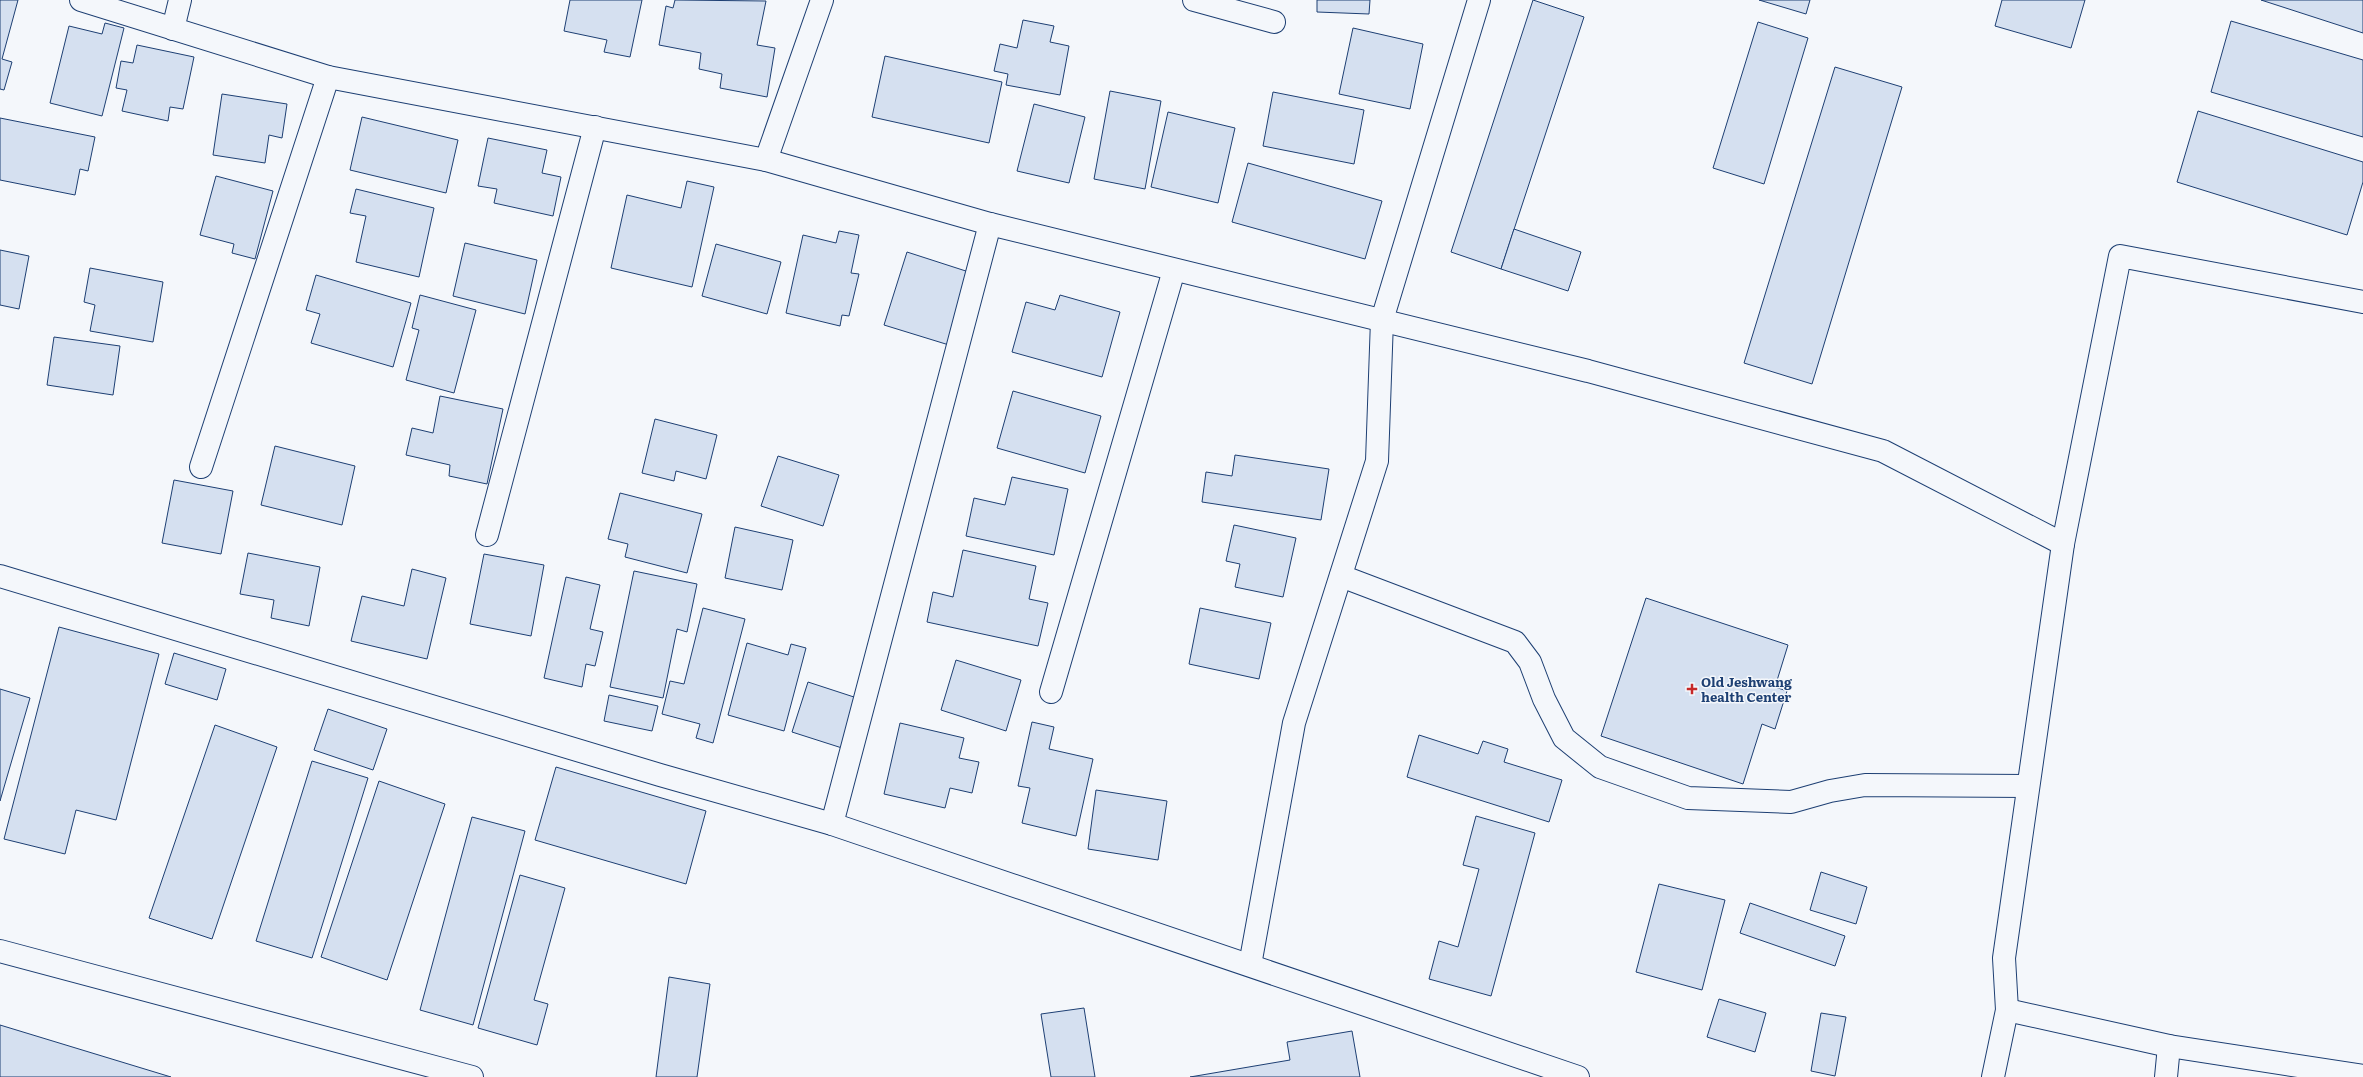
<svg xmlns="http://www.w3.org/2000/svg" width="2363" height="1077" font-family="Literata,serif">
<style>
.building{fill:#d5e0f0;stroke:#1d3f73}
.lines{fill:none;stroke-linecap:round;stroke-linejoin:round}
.street-casing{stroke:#1d3f73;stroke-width:24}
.secondary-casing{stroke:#1d3f73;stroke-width:24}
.street{stroke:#f4f7fb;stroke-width:22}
.secondary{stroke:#f4f7fb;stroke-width:22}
.poi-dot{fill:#c62828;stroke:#f4f7fb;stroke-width:1.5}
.labels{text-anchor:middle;stroke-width:3;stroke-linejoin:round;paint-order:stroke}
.poi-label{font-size:13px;font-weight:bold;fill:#1d3f73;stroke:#f4f7fb;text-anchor:start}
</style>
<rect width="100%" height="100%" fill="#f4f7fb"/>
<g class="building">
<path d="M0 0H18L2 59 12 62 4 90 0 89Z"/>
<path d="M570 0H642L630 57 604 52 607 40 564 31Z"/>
<path d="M675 0 766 1 757 45 775 48 767 97 720 88 722 74 699 69 701 53 659 45 666 6 673 8Z"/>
<path d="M1317 0H1370L1369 14 1317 12Z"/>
<path d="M1533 0 1584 17 1501 269 1451 252Z"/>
<path d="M1759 0H1810L1806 14Z"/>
<path d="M2002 0H2085L2071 48 1995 26Z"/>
<path d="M2261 0H2363V33Z"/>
<path d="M1023 20 1054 26 1050 42 1069 46 1060 95 1006 85 1008 74 994 71 1000 44 1017 48Z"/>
<path d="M2231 21 2363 60V137L2211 92Z"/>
<path d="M1758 22 1808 38 1764 184 1713 168Z"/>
<path d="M105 23 124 28 102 116 50 103 69 26 102 34Z"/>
<path d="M1353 28 1423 44 1410 109 1339 94Z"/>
<path d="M137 45 194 57 183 109 170 107 168 121 122 111 127 90 116 88 121 61 133 63Z"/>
<path d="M885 56 1002 82 989 143 872 117Z"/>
<path d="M1835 67 1902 87 1812 384 1744 363Z"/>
<path d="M1110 91 1161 101 1145 189 1094 179Z"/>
<path d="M1273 92 1364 110 1354 164 1263 146Z"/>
<path d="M222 94 287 104 282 138 269 135 265 163 213 155Z"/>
<path d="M1034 104 1085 117 1069 183 1017 171Z"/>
<path d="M2198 111 2363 162V182L2347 235 2177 182Z"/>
<path d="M1168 112 1235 128 1218 203 1151 187Z"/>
<path d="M362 117 458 140 446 193 350 170Z"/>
<path d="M0 118 95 137 88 171 80 169 75 195 0 180Z"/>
<path d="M488 138 547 150 542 173 561 177 553 216 494 203 497 189 478 186Z"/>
<path d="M1248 163 1382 201 1365 259 1232 222Z"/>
<path d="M216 176 273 191 255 259 232 253 234 244 200 235Z"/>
<path d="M687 181 714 187 692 287 611 268 627 195 681 208Z"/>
<path d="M356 189 434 208 419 277 356 262 366 216 350 213Z"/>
<path d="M1514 229 1581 252 1568 291 1501 269Z"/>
<path d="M839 231 859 235 851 273 859 274 849 316 842 315 840 326 786 313 803 235 836 243Z"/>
<path d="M465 243 537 260 525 314 453 296Z"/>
<path d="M716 244 781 262 767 314 702 296Z"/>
<path d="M0 250 29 256 19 309 0 305Z"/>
<path d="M907 252 972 273 949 345 884 325Z"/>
<path d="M90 268 163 282 153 342 90 331 95 305 84 302Z"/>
<path d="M316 275 411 303 393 367 311 343 320 314 306 310Z"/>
<path d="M420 295 476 310 454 393 406 380 419 330 412 328Z"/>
<path d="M1060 295 1120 312 1102 377 1012 352 1026 302 1055 310Z"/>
<path d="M54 337 120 346 113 395 47 385Z"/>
<path d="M1013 391 1101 416 1085 473 997 448Z"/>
<path d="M440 396 503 409 487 484 449 476 450 465 406 455 412 428 433 433Z"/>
<path d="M655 419 717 435 706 479 676 471 674 481 642 473Z"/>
<path d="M275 446 355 466 342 525 261 505Z"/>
<path d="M1235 455 1329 469 1321 520 1202 502 1206 472 1232 476Z"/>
<path d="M778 456 839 475 823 526 761 506Z"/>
<path d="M1012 477 1068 489 1054 555 966 536 974 498 1005 505Z"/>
<path d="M174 480 233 491 221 554 162 543Z"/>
<path d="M620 493 702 514 687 573 625 557 628 544 608 539Z"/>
<path d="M1234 525 1296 538 1283 597 1235 587 1240 564 1226 561Z"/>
<path d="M735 527 793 540 782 590 725 578Z"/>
<path d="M963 550 1036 566 1029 599 1048 603 1038 646 927 622 933 592 953 597Z"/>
<path d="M248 553 320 567 309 626 271 618 274 600 240 594Z"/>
<path d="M484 554 544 565 531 636 470 624Z"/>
<path d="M412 569 446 578 427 659 351 641 362 596 404 606Z"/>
<path d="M634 571 697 584 687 632 677 629 663 698 610 687Z"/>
<path d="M566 577 600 585 590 629 603 632 595 666 586 664 582 687 544 678Z"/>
<path d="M1646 598 1788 645 1775 687 1787 691 1775 729 1762 724 1743 784 1601 736Z"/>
<path d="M703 608 745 619 713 743 696 738 700 724 662 714 670 681 684 684Z"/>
<path d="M1200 608 1271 623 1259 679 1189 664Z"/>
<path d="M59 627 159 654 116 820 76 810 65 854 4 839Z"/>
<path d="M747 643 788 655 791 644 806 648 784 731 728 715Z"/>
<path d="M174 653 226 669 217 700 165 684Z"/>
<path d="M956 660 1021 680 1006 731 941 710Z"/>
<path d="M808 682 857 698 842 748 792 732Z"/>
<path d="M0 689 30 698 0 801Z"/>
<path d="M609 695 658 706 652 731 604 721Z"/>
<path d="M328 709 387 729 373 770 314 750Z"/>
<path d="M1032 722 1054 727 1049 749 1093 759 1076 836 1022 823 1030 788 1018 786Z"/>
<path d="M900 723 964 738 959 758 979 762 972 793 950 788 945 808 884 794Z"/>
<path d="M215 725 277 747 212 939 149 918Z"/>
<path d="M1419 735 1478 754 1483 741 1508 749 1504 762 1562 780 1549 822 1407 777Z"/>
<path d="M312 761 368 778 312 958 256 941Z"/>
<path d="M556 767 706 811 686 884 535 840Z"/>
<path d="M379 781 445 804 387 980 321 957Z"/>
<path d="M1096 790 1167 801 1158 860 1088 849Z"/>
<path d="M1476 816 1535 833 1491 996 1429 979 1439 941 1458 947 1479 869 1463 865Z"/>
<path d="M472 817 525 831 473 1025 420 1010Z"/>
<path d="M1821 872 1867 887 1856 924 1810 910Z"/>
<path d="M520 875 565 888 534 1000 548 1004 537 1045 478 1028Z"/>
<path d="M1659 884 1725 900 1702 990 1636 972Z"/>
<path d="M1750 903 1845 936 1835 966 1740 933Z"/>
<path d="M669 977 710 984 697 1077H656Z"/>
<path d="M1719 999 1766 1013 1755 1052 1707 1037Z"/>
<path d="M1084 1008 1095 1077H1051L1041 1014Z"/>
<path d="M1821 1013 1846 1017 1835 1076 1811 1071Z"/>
<path d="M0 1025 171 1077H0Z"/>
<path d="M1352 1031 1360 1077H1190L1290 1060 1287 1042Z"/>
</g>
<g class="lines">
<defs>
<g id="street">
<path d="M1194 0 1274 22"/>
<path d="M173 29 180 0"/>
<path d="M766 160 990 224 1588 371 1883 451 2063 544"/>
<path d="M201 467 328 77"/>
<path d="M487 535 595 127"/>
<path d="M0 576 660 775 832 824 1578 1077"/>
<path d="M1341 576 1515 642 1530 662 1544 699 1564 738 1600 767 1688 798 1791 802 1830 791 1865 785 2028 786"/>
<path d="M1051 692 1174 270"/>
<path d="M832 824 990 224"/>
<path d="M0 951 472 1077"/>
<path d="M1250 965 1294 723 1377 461 1382 320 1479 0"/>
<path d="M2007 1010 2169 1046 2363 1076"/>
<path d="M1993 1077 2007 1010 2004 958 2063 544 2120 256 2363 302"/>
<path d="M2166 1077 2169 1046"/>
</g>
<path id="secondary" d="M81 0 328 77 766 160 822 0"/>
</defs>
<use href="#street" class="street-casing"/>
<use href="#secondary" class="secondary-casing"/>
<use href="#street" class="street"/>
<use href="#secondary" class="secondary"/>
</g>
<path class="poi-dot" d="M1690 683h4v4h4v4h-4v4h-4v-4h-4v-4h4z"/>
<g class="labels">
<g class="poi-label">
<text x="1701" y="687">Old Jeshwang<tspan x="1701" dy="15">health Center</tspan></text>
</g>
</g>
</svg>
